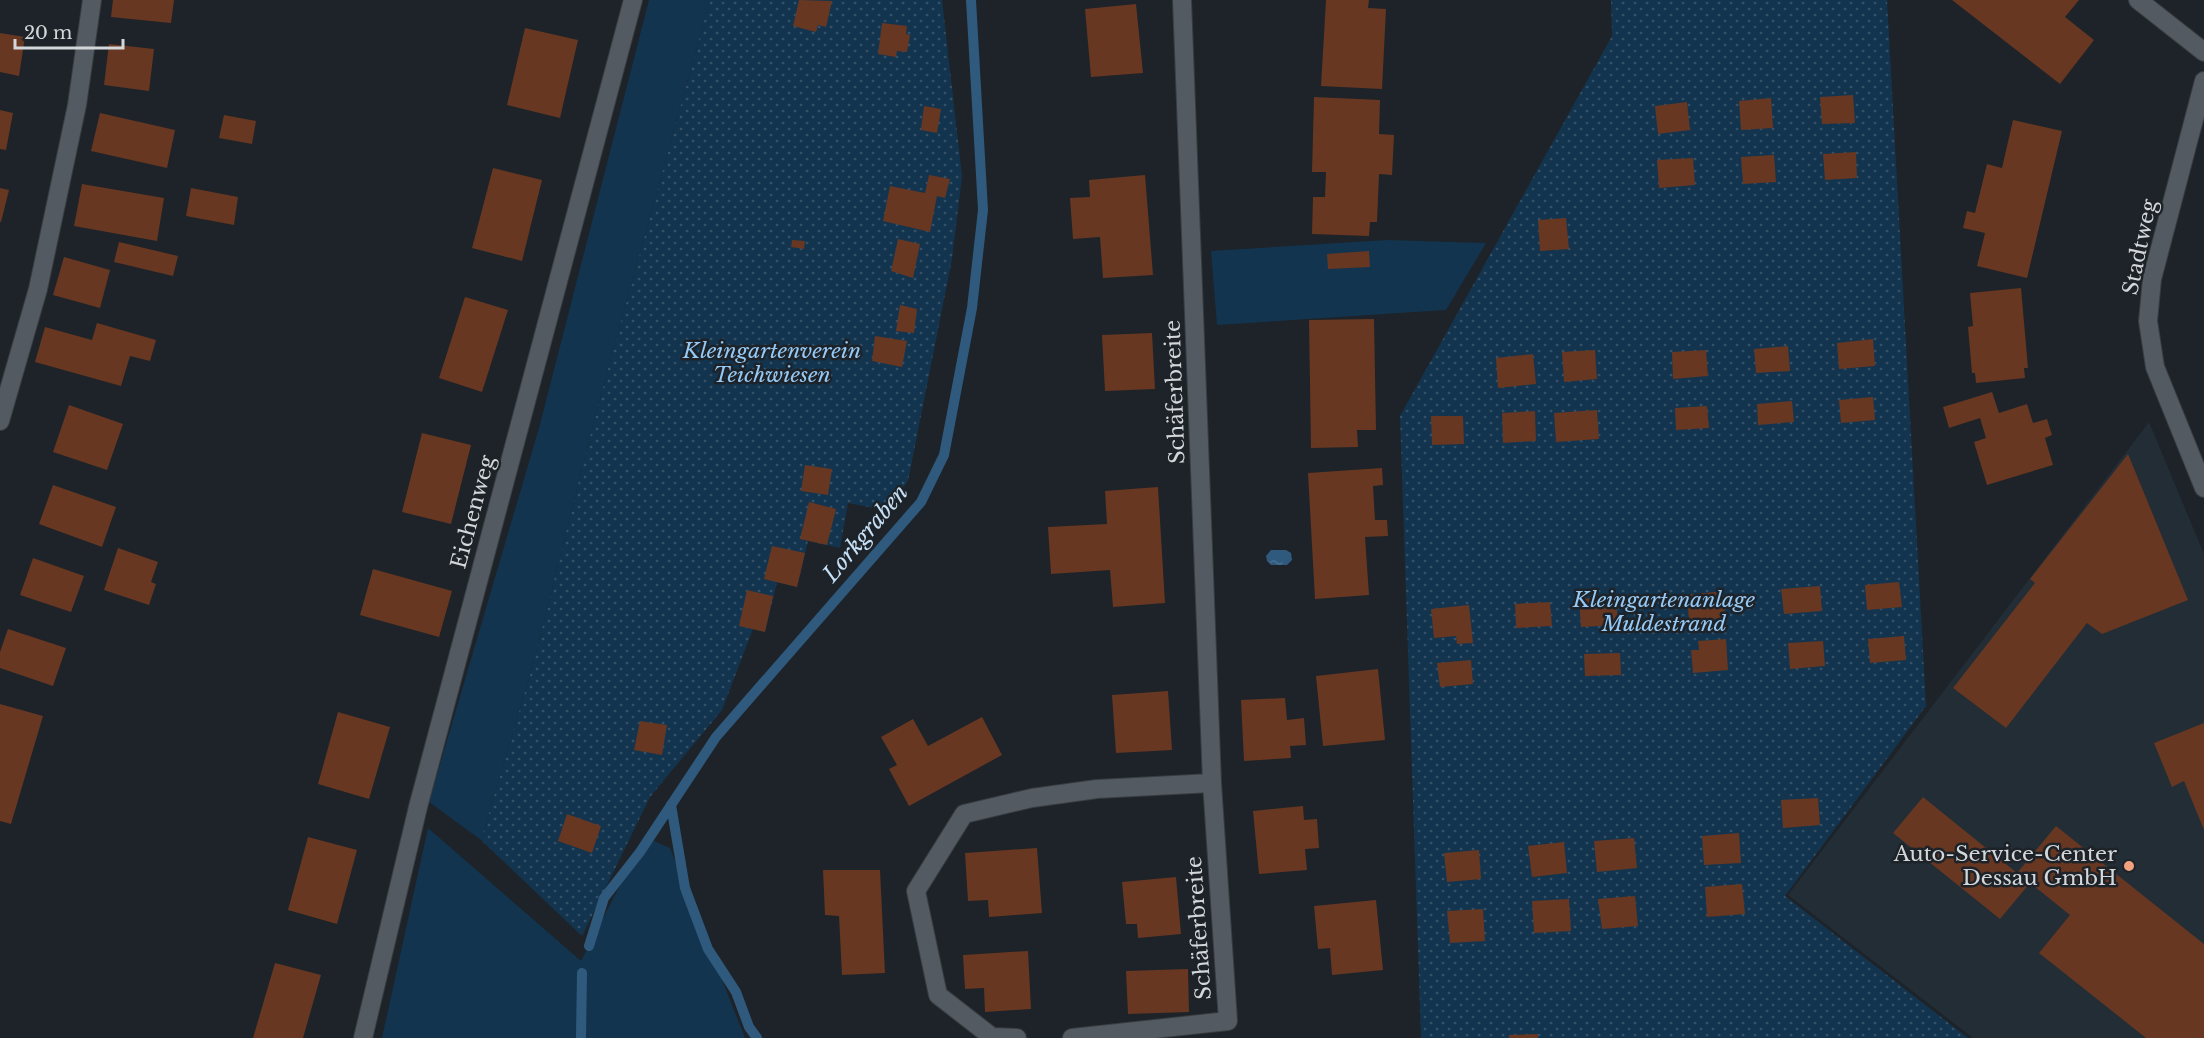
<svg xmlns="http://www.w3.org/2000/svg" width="2204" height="1038" font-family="'Libre Baskerville',serif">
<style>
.built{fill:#222d36}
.green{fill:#13344e}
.garden{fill:url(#garden-dots)}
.water{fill:url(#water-ripples)}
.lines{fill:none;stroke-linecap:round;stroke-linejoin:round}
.stream{stroke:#2f5a7d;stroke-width:10}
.building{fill:#673722}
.minor-casing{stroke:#383d41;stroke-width:20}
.minor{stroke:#545a61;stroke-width:18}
.poi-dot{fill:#f2a17e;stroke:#1d2328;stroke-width:2}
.labels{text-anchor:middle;stroke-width:5;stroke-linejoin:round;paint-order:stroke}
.street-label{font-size:21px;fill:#d3d7da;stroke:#1d2328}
.park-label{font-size:21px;font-style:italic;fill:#95c9f6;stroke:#1d2328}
.poi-label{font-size:21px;fill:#d3d7da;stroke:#1d2328;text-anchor:end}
.water-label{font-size:22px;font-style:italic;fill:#c6e0f7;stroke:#1d2328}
</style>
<defs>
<pattern id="garden-dots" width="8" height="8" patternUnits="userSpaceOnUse" patternTransform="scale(1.5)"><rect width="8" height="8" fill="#13344e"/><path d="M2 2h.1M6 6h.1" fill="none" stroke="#345167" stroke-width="1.8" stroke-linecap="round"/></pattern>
<pattern id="water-ripples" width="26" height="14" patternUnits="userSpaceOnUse" patternTransform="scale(1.5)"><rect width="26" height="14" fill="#2f5a7d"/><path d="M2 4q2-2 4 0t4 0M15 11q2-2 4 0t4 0" fill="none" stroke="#4c718f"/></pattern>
</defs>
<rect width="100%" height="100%" fill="#1d2328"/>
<path class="built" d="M2149 422 2204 554V1038H1973L1788 895Z"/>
<g class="green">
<path d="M649 0H710L597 409 533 665 481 840 429 802 539 428Z"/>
<path d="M1387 240 1486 243 1446 310 1217 325 1211 251Z"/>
<path d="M428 828 581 961 645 837 670 848 745 1038H382Z"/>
</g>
<g class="garden">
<path d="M710 0H942L962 176 952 259 908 481 885 510 848 503 840 548 808 541 797 587 777 582 765 632 753 629 722 710 650 797 582 936 481 840 533 665 597 409Z"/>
<path d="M1611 0H1887L1926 706 1785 896 1968 1038H1421L1400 416 1612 36Z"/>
</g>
<path class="water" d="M1271 550H1286L1291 553 1292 560 1287 565H1271L1267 561 1266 556Z"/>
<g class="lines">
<g class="stream">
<path d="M671 805 685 888 708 949 736 992 749 1027 757 1038"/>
<path d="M589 946 604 898 640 852 716 737 921 502 944 455 972 308 983 210 971 0"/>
<path d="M581 1038 582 973"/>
</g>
</g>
<g class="building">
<path d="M113 0H174L171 23 111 17Z"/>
<path d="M799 0 832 1 826 27 818 25 816 32 793 26Z"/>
<path d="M1326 0H1369L1368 8 1386 9 1382 89 1321 86Z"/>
<path d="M1952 0H2079L2065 17 2094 40 2060 84Z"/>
<path d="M1136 4 1143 73 1091 77 1085 9Z"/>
<path d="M882 23 907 26 906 34 910 35 907 52 897 51 896 57 878 54Z"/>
<path d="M525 28 578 40 560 118 507 105Z"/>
<path d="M0 33 25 37 19 76 0 72Z"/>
<path d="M109 44 154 49 149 91 104 85Z"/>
<path d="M1853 95 1855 123 1822 124 1820 97Z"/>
<path d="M1314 97 1380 100 1379 134 1394 135 1392 175 1379 174 1377 222H1370L1369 236 1312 234 1313 197H1325L1326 172H1312Z"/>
<path d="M1771 98 1773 128 1741 130 1739 101Z"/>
<path d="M1687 102 1690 130 1658 134 1655 106Z"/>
<path d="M924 106 941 109 937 133 921 130Z"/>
<path d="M0 110 13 113 6 150 0 149Z"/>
<path d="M100 113 175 130 167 168 91 151Z"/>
<path d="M224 115 256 121 252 144 219 138Z"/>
<path d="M2013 120 2062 131 2027 278 1977 266 1985 233 1963 228 1967 211 1975 213 1987 164 2002 168Z"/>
<path d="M1856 152 1857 178 1825 180 1823 154Z"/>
<path d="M1774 155 1776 182 1743 184 1741 157Z"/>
<path d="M1693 158 1695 185 1659 188 1657 160Z"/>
<path d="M493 168 542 180 522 261 472 248Z"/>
<path d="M929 175 950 179 945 198 937 196 930 232 883 221 890 186 925 193Z"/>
<path d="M1145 175 1153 275 1103 278 1100 237 1073 239 1070 198 1090 197 1089 180Z"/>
<path d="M82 184 164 198 157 241 74 226Z"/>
<path d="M0 188 9 190 1 222H0Z"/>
<path d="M191 188 238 197 234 225 186 216Z"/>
<path d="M1566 218 1569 249 1540 251 1538 220Z"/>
<path d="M898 239 920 244 913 278 891 271Z"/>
<path d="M792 240 805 241 804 249 791 247Z"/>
<path d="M119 242 178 256 173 276 114 262Z"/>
<path d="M1369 251 1370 267 1328 269 1327 254Z"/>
<path d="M64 257 110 270 100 308 53 295Z"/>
<path d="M2021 288 2028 368H2024L2025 378 1976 383 1975 373H1972L1968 327 1973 326 1970 293Z"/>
<path d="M465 297 508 310 482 392 439 378Z"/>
<path d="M900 305 917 309 914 333 896 331Z"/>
<path d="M1374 319 1376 430H1357L1358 447 1311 448 1309 320Z"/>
<path d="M97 323 156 340 150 361 130 356 121 386 35 362 45 327 92 340Z"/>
<path d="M1152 333 1155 389 1105 391 1102 335Z"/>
<path d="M875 336 907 341 902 367 872 361Z"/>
<path d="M1873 339 1875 366 1839 369 1837 343Z"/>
<path d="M1788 346 1790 371 1756 373 1754 349Z"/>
<path d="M1595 350 1597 379 1564 382 1562 352Z"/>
<path d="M1706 350 1708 376 1673 379 1672 352Z"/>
<path d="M1533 354 1536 384 1498 388 1496 358Z"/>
<path d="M1992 392 1999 413 2027 404 2033 423 2047 419 2052 435 2045 438 2053 465 1987 485 1974 442 1986 438 1980 418 1949 428 1943 407Z"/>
<path d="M1873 397 1875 420 1841 423 1839 400Z"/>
<path d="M1792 401 1794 422 1758 425 1757 404Z"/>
<path d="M69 405 123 424 107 470 53 452Z"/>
<path d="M1707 406 1709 428 1676 430 1675 408Z"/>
<path d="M1597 410 1599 439 1556 442 1554 413Z"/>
<path d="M1535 411 1536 441 1503 443 1502 413Z"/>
<path d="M1431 416H1463L1464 444 1432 445Z"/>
<path d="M422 433 471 445 451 524 402 512Z"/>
<path d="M2128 454 2188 600 2102 634 2087 623 2006 728 1953 688 2035 583 2030 579Z"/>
<path d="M805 465 832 469 828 495 801 491Z"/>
<path d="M1382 468 1383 485 1373 486 1375 520H1387L1388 536 1365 537 1369 595 1315 599 1308 473Z"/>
<path d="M53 485 116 507 102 547 39 524Z"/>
<path d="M1158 487 1165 603 1113 607 1110 570 1051 574 1048 527 1107 524 1105 491Z"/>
<path d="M809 502 836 509 827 545 800 539Z"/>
<path d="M772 546 805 553 797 587 764 579Z"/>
<path d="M118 548 158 562 151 582 156 584 149 605 104 590Z"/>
<path d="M33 558 84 576 71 612 20 595Z"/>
<path d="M373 569 452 591 439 637 360 615Z"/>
<path d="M1899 582 1902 607 1867 610 1865 585Z"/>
<path d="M1820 586 1822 611 1784 614 1781 589Z"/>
<path d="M747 590 773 596 765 632 739 626Z"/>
<path d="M1723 591 1725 618 1689 621 1687 595Z"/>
<path d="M1616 597 1618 625 1581 627 1579 599Z"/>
<path d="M1550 602 1552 626 1516 628 1515 604Z"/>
<path d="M1469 605 1473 643 1457 644 1456 636 1434 638 1431 609Z"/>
<path d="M8 629 66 648 53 686 0 668V652Z"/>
<path d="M1904 636 1906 660 1870 663 1868 639Z"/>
<path d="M1726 639 1728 670 1693 673 1691 650H1699L1698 641Z"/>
<path d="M1823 641 1825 666 1790 669 1788 643Z"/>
<path d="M1620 653 1621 675 1585 676 1584 654Z"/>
<path d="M1471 660 1473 684 1440 687 1437 663Z"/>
<path d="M1378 669 1385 740 1323 746 1316 676Z"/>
<path d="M1168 691 1172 750 1116 753 1112 695Z"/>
<path d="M1285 698 1287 720 1304 718 1306 745 1290 746 1291 758 1244 761 1241 700Z"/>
<path d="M0 704 43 716 11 824 0 821Z"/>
<path d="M338 712 390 727 369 799 318 784Z"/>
<path d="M982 717 1002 755 909 806 889 769 897 765 881 737 913 719 928 746Z"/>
<path d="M640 721 667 725 662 755 634 750Z"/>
<path d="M2204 723V830L2184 781 2172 787 2154 743Z"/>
<path d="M1923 797 2017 873 2056 826 2204 944V1038H2146L2039 953 2070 915 2030 883 2000 919 1893 833Z"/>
<path d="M1818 798 1820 825 1783 828 1781 800Z"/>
<path d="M1303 806 1304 820 1317 819 1319 848 1305 849 1307 870 1259 874 1253 811Z"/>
<path d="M567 814 601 826 592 853 558 841Z"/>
<path d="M1739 833 1741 863 1704 865 1702 836Z"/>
<path d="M308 837 357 850 337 924 288 910Z"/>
<path d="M1634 838 1637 868 1597 872 1594 841Z"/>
<path d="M1564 842 1567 873 1532 877 1528 846Z"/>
<path d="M1037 848 1042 913 989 917 988 900 968 901 965 853Z"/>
<path d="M1479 850 1481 879 1447 882 1444 853Z"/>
<path d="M823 870H880L885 973 842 975 839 916 825 915Z"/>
<path d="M1176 877 1181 934 1138 938 1137 924H1126L1122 882Z"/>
<path d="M1742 884 1745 914 1707 917 1705 887Z"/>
<path d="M1635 896 1638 926 1602 929 1598 899Z"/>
<path d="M1569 899 1571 931 1534 933 1532 901Z"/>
<path d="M1376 900 1383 970 1332 975 1330 948 1318 949 1314 906Z"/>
<path d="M1483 909 1485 941 1450 943 1447 911Z"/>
<path d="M1028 951 1031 1009 985 1012 984 988 965 989 963 955Z"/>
<path d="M275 963 321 975 303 1038H253Z"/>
<path d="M1188 969 1189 1012 1128 1014 1126 971Z"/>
<path d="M1538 1034V1038H1509V1035Z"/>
</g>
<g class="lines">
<defs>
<g id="minor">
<path d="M2138 0 2204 52"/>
<path d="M2204 81 2152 279 2148 321 2155 367 2204 488"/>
<path d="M0 421 38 289 77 105 92 0"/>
<path d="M363 1038 418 807 633 0"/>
<path d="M1017 1038 992 1037 938 995 916 891 964 814 1032 798 1097 789 1212 783"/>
<path d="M1072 1038 1228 1021 1212 783 1182 0"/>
</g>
</defs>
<use href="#minor" class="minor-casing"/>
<use href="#minor" class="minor"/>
</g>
<circle class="poi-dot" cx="2129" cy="866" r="6"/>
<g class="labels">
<g class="street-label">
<text transform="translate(2140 247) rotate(-78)" y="7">Stadtweg</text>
<text transform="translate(1175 392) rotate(-92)" y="7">Schäferbreite</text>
<text transform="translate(473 512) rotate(-75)" y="7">Eichenweg</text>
<text transform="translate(1199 928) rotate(-94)" y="7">Schäferbreite</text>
</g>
<g class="park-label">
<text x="772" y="358">Kleingartenverein<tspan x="772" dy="24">Teichwiesen</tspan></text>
<text x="1664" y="607">Kleingartenanlage<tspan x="1664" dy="24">Muldestrand</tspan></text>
</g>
<g class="poi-label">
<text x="2117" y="861">Auto-Service-Center<tspan x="2117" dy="24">Dessau GmbH</tspan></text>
</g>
<g class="water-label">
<text transform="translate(865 533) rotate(-50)" y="8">Lorkgraben</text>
</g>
</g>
<path d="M15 39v9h108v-9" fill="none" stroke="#d3d7da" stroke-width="3"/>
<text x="24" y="39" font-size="18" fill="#d3d7da" stroke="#1d2328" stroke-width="4.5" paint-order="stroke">20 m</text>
</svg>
